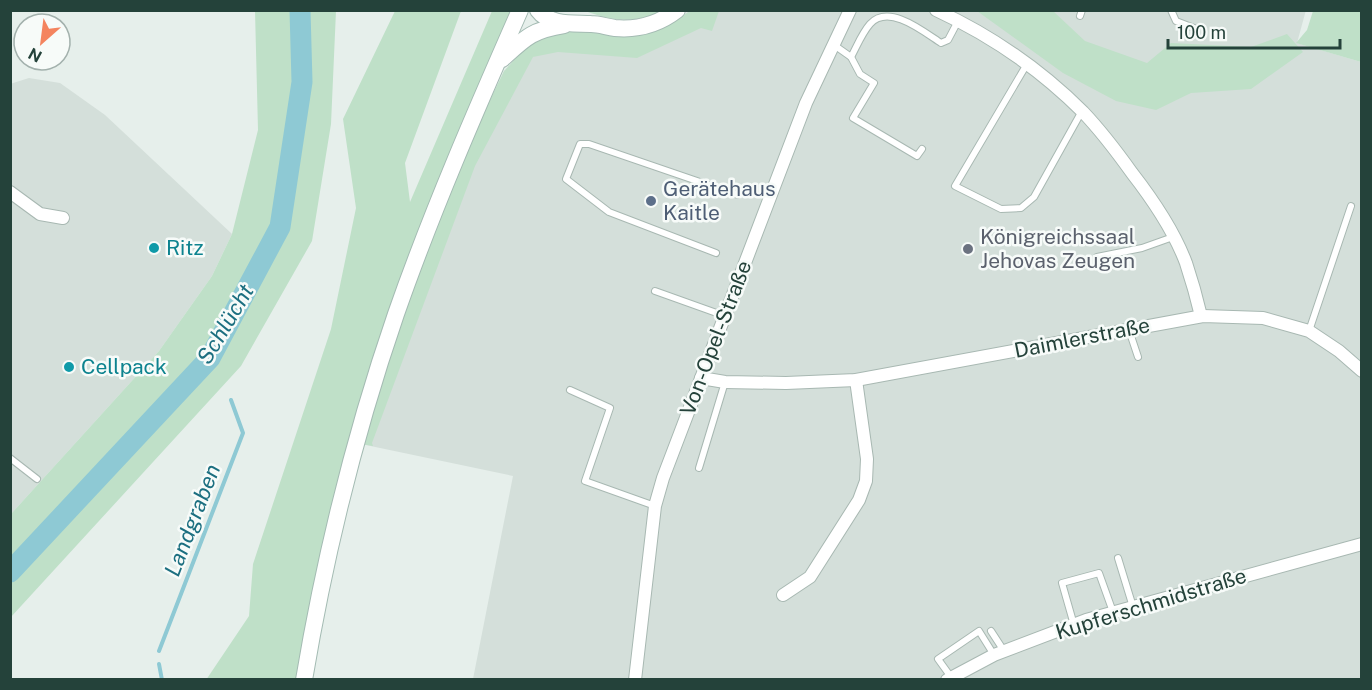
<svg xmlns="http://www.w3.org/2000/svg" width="1372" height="690" font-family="'Public Sans',sans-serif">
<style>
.built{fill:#d4dfda}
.green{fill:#bfe0c8}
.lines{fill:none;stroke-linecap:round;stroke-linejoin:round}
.stream{stroke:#8ec9d4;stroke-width:4}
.river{stroke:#8ec9d4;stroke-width:21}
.service-casing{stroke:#a8b8b2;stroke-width:8}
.minor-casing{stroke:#a8b8b2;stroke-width:14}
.secondary-casing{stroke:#a4bbb3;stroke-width:18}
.service{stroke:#fff;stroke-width:6}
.minor{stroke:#fff;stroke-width:12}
.secondary{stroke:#fff;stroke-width:16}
.service-dot{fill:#5c6f8a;stroke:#f7fbf9;stroke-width:2}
.culture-dot{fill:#0f9aa8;stroke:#f7fbf9;stroke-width:2}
.worship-dot{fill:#6b7280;stroke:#f7fbf9;stroke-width:2}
.labels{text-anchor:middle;stroke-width:5;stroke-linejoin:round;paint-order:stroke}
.service-label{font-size:21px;fill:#4e5e75;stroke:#f7fbf9;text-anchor:start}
.worship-label{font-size:21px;fill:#5b616d;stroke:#f7fbf9;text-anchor:start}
.culture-label{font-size:21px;fill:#0d838f;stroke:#f7fbf9;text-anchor:start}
.street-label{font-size:21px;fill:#24423a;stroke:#f7fbf9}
.water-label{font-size:22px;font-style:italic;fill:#1c6f80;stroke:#f7fbf9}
</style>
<rect width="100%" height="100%" fill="#e6efeb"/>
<g class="built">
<path d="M690 10H1306L1297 43 1361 62V679H473L513 476 361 444 504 71 583 32 616 35 643 34 668 26Z"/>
<path d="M29 78 60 83 105 115 232 234 212 276 159 351 11 514 10 84Z"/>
</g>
<g class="green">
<path d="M255 11H336L331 124 312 241 241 366 11 617V514L159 351 212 276 232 234 258 130Z"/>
<path d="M395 11H461L405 163 410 202 492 11H512L389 312 297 679 206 680 249 616 253 564 331 329 356 208 343 119Z"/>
<path d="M585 11H664C634 23 616 22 585 11Z"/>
<path d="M690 11H719L712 31 701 28 637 58 558 52 533 57 475 166 372 443 373 446 361 444 402 315 476 129 504 71 526 47 539 37 558 32H583L616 35 643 34 668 26Z"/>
<path d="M977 11H1053L1085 41 1147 63 1171 43 1251 47 1287 34 1303 52 1251 89 1191 93 1156 110 1116 101 1063 73Z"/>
<path d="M1313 11H1361V62L1296 43 1307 30Z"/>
</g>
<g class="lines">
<g class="stream">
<path d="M159 651 243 433 231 400"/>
<path d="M159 664 162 680"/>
</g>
<path class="river" d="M10 572 210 358 280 227 302 82 300 10"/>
<defs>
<g id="service">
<path d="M1171 10 1176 21 1194 28"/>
<path d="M1080 16 1082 10"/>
<path d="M834 45 851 57C857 46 862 33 870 24 889 3 924 32 941 43L948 40 958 21"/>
<path d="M851 57 860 74 874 83 853 118 917 156 922 149"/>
<path d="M1027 64 955 186 1001 209 1021 208 1034 197 1082 111"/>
<path d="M716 253 609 212 566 179 580 144H589L738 195"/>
<path d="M1097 257 1142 248 1173 237"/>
<path d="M655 291 725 316"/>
<path d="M1129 330 1138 357"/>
<path d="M1309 331 1351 206"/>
<path d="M570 390 610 408 585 481 655 506"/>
<path d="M10 458 37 479"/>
<path d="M699 468 725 382"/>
<path d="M1118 558 1133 607"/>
<path d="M1074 625 1062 583 1099 573 1113 612"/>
<path d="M991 631 1004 651"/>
<path d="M951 677 938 659 979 631 994 655"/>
</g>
<g id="minor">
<path d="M936 10C990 35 1041 70 1083 112 1101 131 1117 152 1132 173 1153 200 1174 231 1186 263 1192 281 1197 299 1201 316"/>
<path d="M10 192 40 214 63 218"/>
<path d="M701 378 725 382 786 383 856 380 1203 316 1263 318 1309 331 1339 351 1362 371"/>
<path d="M783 595 810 577 859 500 866 481 867 459 856 380"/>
<path d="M635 680 655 506 663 478 806 103 850 10"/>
<path d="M947 680 994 655 1086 620 1362 544"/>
</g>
<g id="secondary">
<path d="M538 10C550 26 573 23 591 24 599 24 607 27 615 28 637 30 659 24 677 10"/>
<path d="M502 59C525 38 532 30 564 25"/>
<path d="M304 680C325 555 355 433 396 314 432 211 476 110 520 10"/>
</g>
</defs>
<use href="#service" class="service-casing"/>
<use href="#minor" class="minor-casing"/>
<use href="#secondary" class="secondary-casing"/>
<use href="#service" class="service"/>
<use href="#minor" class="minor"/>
<use href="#secondary" class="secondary"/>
</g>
<circle class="service-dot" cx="651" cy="201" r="6"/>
<g class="culture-dot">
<circle cx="154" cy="248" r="6"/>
<circle cx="69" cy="367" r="6"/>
</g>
<circle class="worship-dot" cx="968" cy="249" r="6"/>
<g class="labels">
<g class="service-label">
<text x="663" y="196">Gerätehaus<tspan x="663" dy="24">Kaitle</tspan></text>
</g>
<g class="worship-label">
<text x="980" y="244">Königreichssaal<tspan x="980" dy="24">Jehovas Zeugen</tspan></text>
</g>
<g class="culture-label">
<text x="166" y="255">Ritz</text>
<text x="81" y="374">Cellpack</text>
</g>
<g class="street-label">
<text transform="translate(716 338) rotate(-69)" y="7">Von-Opel-Straße</text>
<text transform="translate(1082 338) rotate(-11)" y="7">Daimlerstraße</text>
<text transform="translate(1151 604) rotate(-17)" y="7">Kupferschmidstraße</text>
</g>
<g class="water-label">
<text transform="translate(225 324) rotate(-59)" y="8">Schlücht</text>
<text transform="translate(192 520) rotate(-69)" y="8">Landgraben</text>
</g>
</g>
<rect width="1372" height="690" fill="none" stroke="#24423a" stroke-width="24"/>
<g transform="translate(42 42) rotate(208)"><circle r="28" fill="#f7fbf9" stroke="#a3b1ad" stroke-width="1.5"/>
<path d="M0-4.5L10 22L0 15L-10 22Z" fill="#f4845f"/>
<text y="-9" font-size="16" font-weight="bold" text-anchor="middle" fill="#24423a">N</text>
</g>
<path d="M1168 39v9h172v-9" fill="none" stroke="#24423a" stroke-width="3"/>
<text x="1177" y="39" font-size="18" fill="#24423a" stroke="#f7fbf9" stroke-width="4.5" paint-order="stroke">100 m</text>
</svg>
